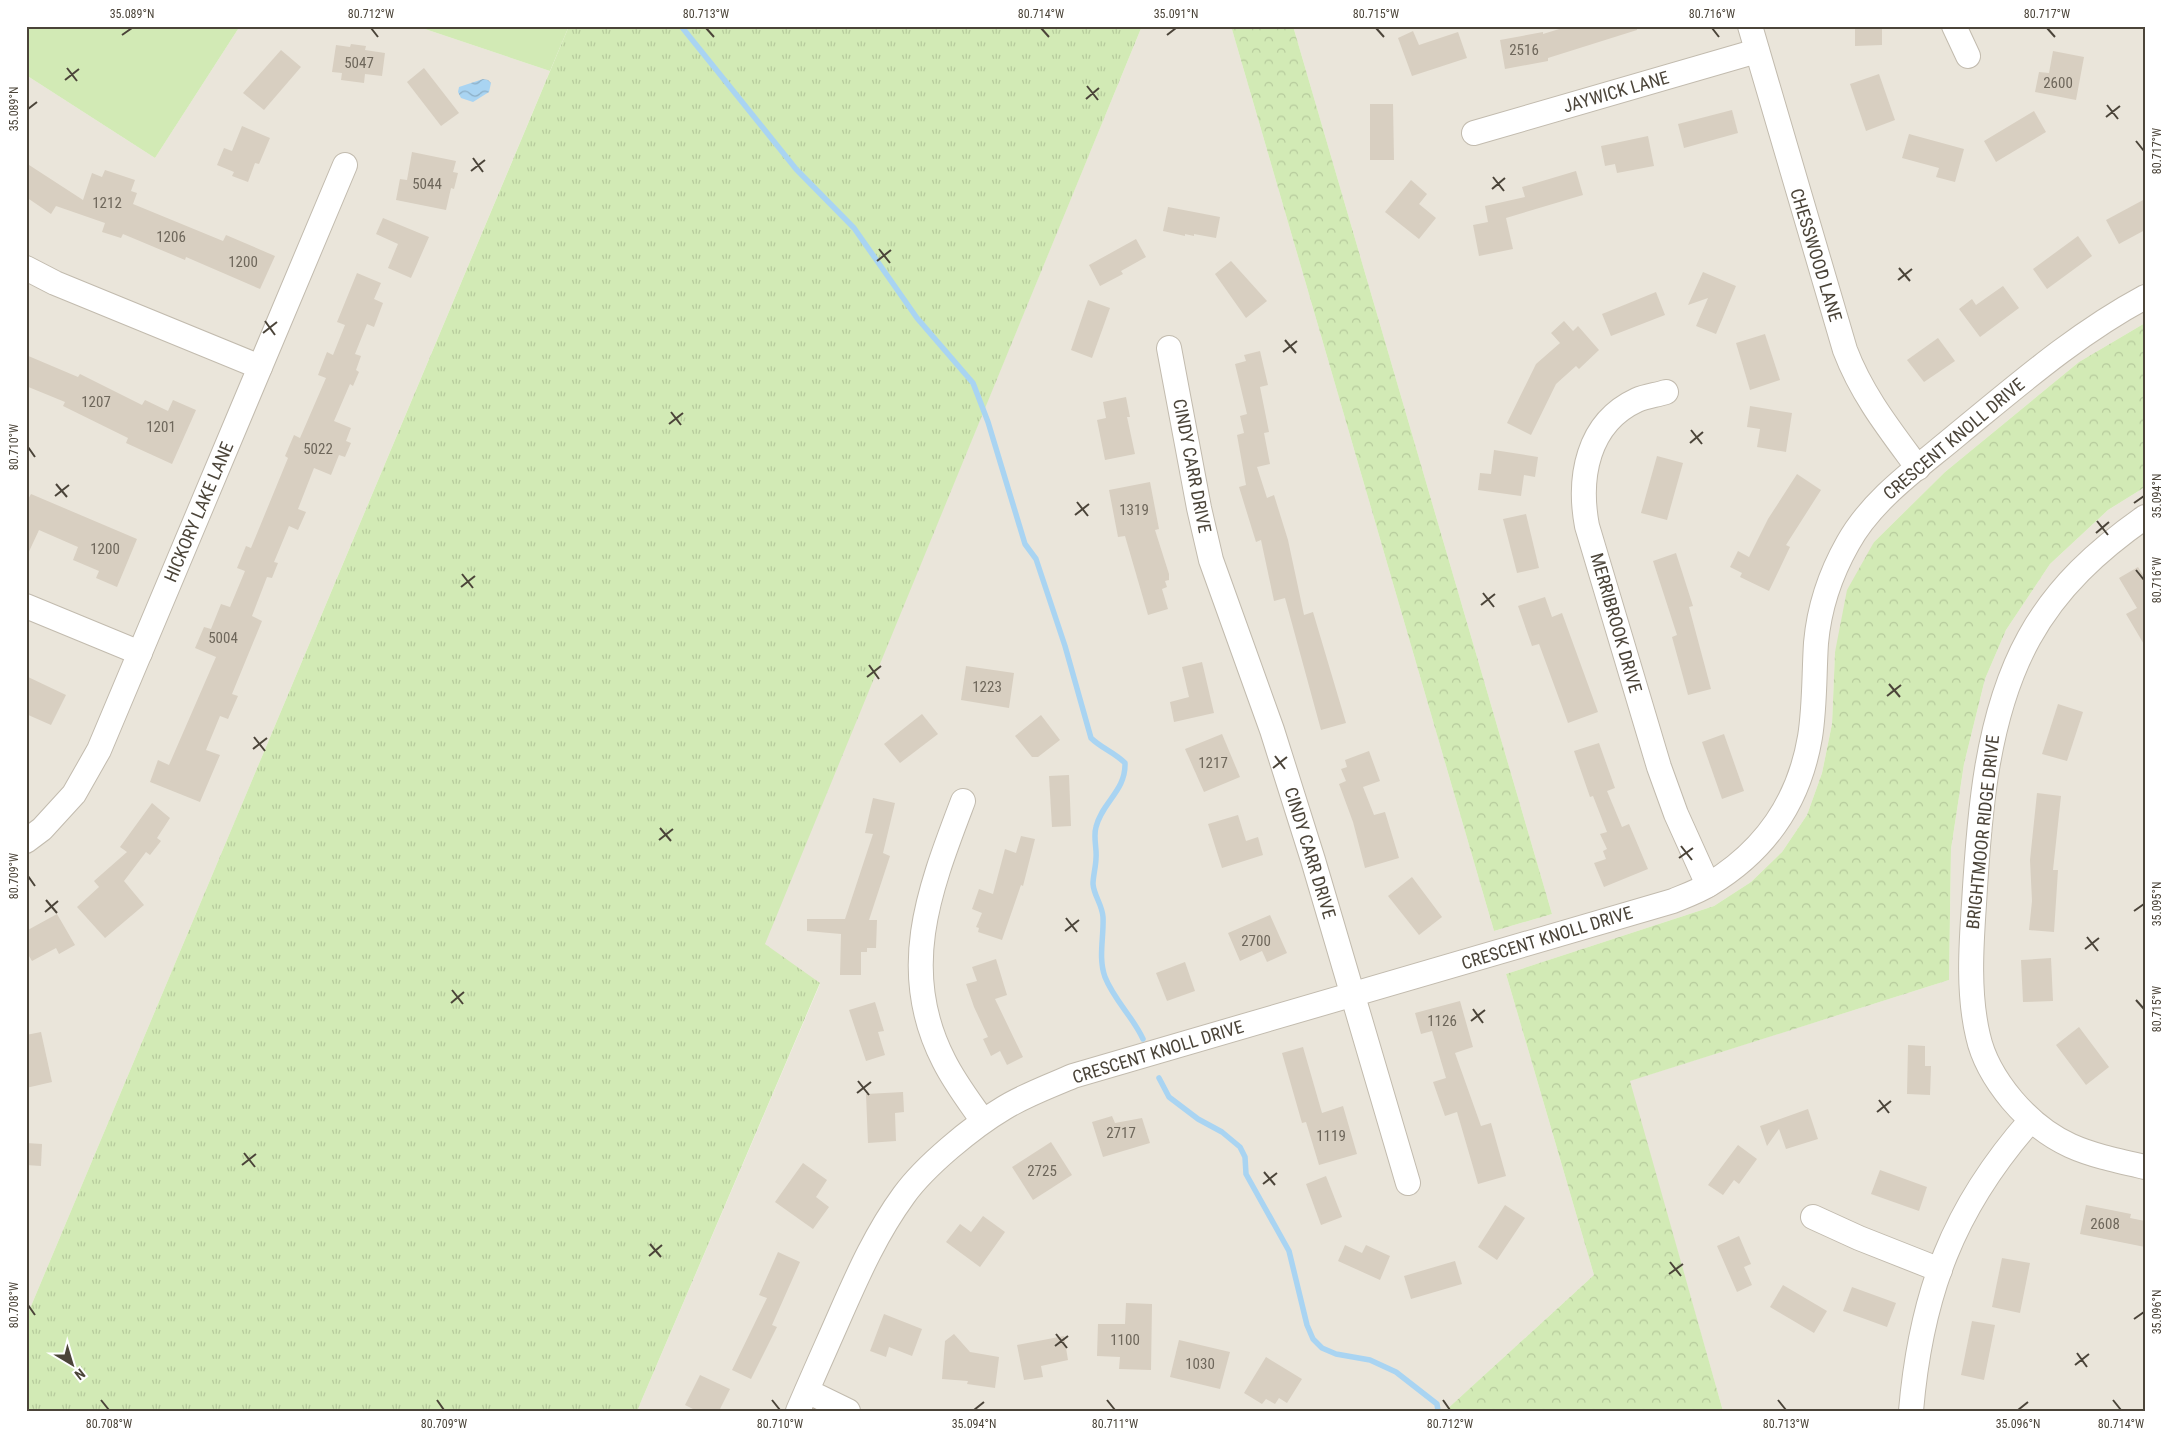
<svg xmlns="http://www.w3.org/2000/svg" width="2171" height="1437" font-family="'Roboto Condensed',sans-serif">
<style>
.residential{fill:#eae5da}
.grass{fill:url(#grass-tufts)}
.forest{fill:url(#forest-crowns)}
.green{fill:#d2eab5}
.water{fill:url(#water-waves)}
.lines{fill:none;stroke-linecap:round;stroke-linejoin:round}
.stream{stroke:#a9d4f2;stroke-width:5.5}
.building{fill:#d8cfc1}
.minor-casing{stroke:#c2bbae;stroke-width:26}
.minor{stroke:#fff;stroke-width:24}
.ticks{fill:none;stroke:#4b4439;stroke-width:2}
.labels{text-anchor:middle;stroke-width:4;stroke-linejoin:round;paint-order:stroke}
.number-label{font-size:15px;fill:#6e675b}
.street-label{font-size:18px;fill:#4b4439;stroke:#fff}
.neatline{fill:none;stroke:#4b4439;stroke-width:2}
.ticks-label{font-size:12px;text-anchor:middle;fill:#4b4439}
</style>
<defs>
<pattern id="grass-tufts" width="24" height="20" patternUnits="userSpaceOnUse" patternTransform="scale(1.25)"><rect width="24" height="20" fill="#d2eab5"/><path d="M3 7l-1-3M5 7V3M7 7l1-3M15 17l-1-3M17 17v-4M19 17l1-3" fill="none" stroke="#b6ca9c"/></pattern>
<pattern id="forest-crowns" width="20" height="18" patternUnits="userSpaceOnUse" patternTransform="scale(1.25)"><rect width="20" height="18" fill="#d2eab5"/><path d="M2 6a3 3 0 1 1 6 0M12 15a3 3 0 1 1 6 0" fill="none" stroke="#b6ca9c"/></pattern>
<pattern id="water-waves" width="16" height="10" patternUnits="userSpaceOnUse" patternTransform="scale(1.25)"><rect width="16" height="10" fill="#a9d4f2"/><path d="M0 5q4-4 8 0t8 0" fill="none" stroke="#8caec5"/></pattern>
</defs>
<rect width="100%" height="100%" fill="#f6f3ec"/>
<g class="residential">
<path d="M240 26H416L550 71 26 1318V75L155 158Z"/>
<path d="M1142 26H1231L1494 931 1552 914 1293 26H2145V323L2079 362 1945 472 1874 542 1835 652 1832 724 1822 773 1807 815 1782 852 1751 882 1714 906 1506 974 1594 1275 1445 1411H637L820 984 764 944Z"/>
<path d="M2145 487V1411H1723L1629 1081 1949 980 1951 849 1964 764 1985 679 2006 630 2050 564 2108 510Z"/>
</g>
<path class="grass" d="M569 26H1142L765 944 820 983 637 1411H26V1318Z"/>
<g class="forest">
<path d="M1231 26H1293L1552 914 1494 931Z"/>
<path d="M2145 323V487L2108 510 2050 564 2006 630 1985 679 1964 764 1951 849 1949 980 1630 1081 1723 1411H1445L1594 1275 1506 974 1714 906 1751 882 1782 852 1807 815 1822 773 1832 724 1835 652 1847 590 1874 542 1945 472 2079 362Z"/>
</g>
<g class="green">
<path d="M26 26H240L155 158 26 75Z"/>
<path d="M416 26H569L550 71Z"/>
</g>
<path class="water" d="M483 79 488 80 491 83 489 92 473 102 461 98 458 92 459 87Z"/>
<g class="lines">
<g class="stream">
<path d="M681 26 796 169 854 228 917 318 973 383 988 422 1025 544 1036 559 1065 646 1091 738C1101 748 1114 752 1125 763 1126 791 1102 802 1096 827 1093 837 1097 848 1096 858 1096 866 1093 876 1093 884 1094 896 1102 904 1103 917 1104 937 1098 958 1105 977 1114 1000 1133 1017 1143 1039"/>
<path d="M1159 1078 1169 1097 1198 1119 1222 1132 1240 1147 1245 1157 1246 1174 1289 1251 1307 1325 1313 1339 1322 1348 1336 1354 1370 1360 1396 1372 1437 1404 1438 1411"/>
</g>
</g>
<g class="building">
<path d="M1569 26H1637V30L1548 58V61L1505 69 1500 40 1543 32V34Z"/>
<path d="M1855 26H1882V45L1855 46Z"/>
<path d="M1413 31 1419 45 1458 32 1467 58 1412 76 1398 38Z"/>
<path d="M351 44 366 46 365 50 385 53 382 76 365 74 364 83 341 80 342 73 332 72 336 45 350 47Z"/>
<path d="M281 50 301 67 264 110 243 93Z"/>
<path d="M2053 51 2084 57 2076 100 2035 92 2039 72 2049 73Z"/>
<path d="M424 68 459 113 441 126 407 82Z"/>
<path d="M1879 74 1895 120 1866 131 1850 84Z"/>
<path d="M1370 104H1393L1394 160H1370Z"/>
<path d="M1732 110 1738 133 1684 148 1678 124Z"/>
<path d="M2034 111 2046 132 1996 162 1984 141Z"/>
<path d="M242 126 270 138 259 164 255 163 248 182 232 176 234 172 217 165 224 148 232 151Z"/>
<path d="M1909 134 1964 149 1955 182 1936 177 1939 168 1902 158Z"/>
<path d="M1648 136 1654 166 1617 173 1615 164 1605 166 1601 146Z"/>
<path d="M412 152 456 161 453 172 458 173 454 189 451 188 446 210 396 200 400 179 407 180Z"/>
<path d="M26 163 83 200 92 173 102 177 105 170 135 180 131 191 137 193 133 204 223 241 226 235 275 256 260 289 186 257 185 260 123 234 121 238 102 232 105 223 56 206 51 214 26 197Z"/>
<path d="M1576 171 1583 195 1506 218 1513 249 1479 256 1473 225 1488 222 1485 206 1525 197 1522 187Z"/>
<path d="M1411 180 1427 194 1419 204 1436 218 1419 239 1385 212Z"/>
<path d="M2145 199V230L2119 244 2106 220Z"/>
<path d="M1168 207 1220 217 1216 238 1194 234V236L1185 234V236L1163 231Z"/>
<path d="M383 218 429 237 411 278 388 268 398 244 376 234Z"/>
<path d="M2078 236 2092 256 2047 289 2033 269Z"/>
<path d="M1136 239 1146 257 1121 271 1123 274 1100 286 1089 265Z"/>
<path d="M1231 261 1267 301 1246 318 1215 274Z"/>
<path d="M1703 272 1736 286 1716 334 1696 326 1708 298 1688 305Z"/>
<path d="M357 273 381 283 374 299 383 303 374 327 367 324 355 354 361 356 356 370 359 372 353 386 350 384 334 421 351 428 346 441 351 443 345 457 339 455 331 475 314 468 298 509 306 512 298 530 289 526 274 562 278 563 272 578 267 577 252 616 262 621 232 694 238 696 228 719 220 716 206 750 220 755 200 802 150 782 158 760 169 765 216 657 195 648 204 627 211 629 221 604 230 607 245 571 237 568 246 546 251 548 288 458 285 456 294 435 300 438 326 378 318 375 327 352 333 355 345 325 337 322Z"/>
<path d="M2003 286 2019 308 1980 337 1959 309 1972 299 1976 305Z"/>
<path d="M1656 292 1665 315 1611 336 1602 314Z"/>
<path d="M1088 300 1110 308 1092 358 1071 350Z"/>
<path d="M1564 321 1573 331 1578 326 1599 350 1579 369 1576 366 1556 384 1531 435 1507 423 1536 364 1560 343 1551 333Z"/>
<path d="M1765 334 1780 380 1750 390 1736 343Z"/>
<path d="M1938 338 1955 361 1924 382 1907 360Z"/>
<path d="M1260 351 1268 385 1260 387 1269 432 1264 433 1270 464 1257 467 1267 498 1274 495 1288 540 1304 615 1313 612 1346 723 1321 730 1285 598 1274 601 1261 540 1256 542 1239 487 1246 485 1237 435 1244 433 1240 416 1247 414 1235 364 1246 361 1244 355Z"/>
<path d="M26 355 78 377 80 374 142 405 145 400 168 411 173 400 196 410 172 464 126 443 128 438 63 406 65 402 26 386Z"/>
<path d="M1126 397 1130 417H1127L1135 454 1105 460 1097 420 1106 418 1103 402Z"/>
<path d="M1750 406 1792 413 1786 452 1757 447 1760 429 1747 427Z"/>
<path d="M1494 450 1538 457 1535 477 1524 475 1521 496 1478 490 1480 473 1491 474Z"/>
<path d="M1657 456 1683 463 1667 520 1641 513Z"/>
<path d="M1797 474 1821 490 1786 545 1790 547 1769 591 1740 577 1742 573 1730 567 1738 551 1749 557 1768 519Z"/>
<path d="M1150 482 1159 529 1155 530 1169 574V580L1165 581 1167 587 1162 589 1168 609 1148 615 1125 536 1118 537 1109 490Z"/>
<path d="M31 494 137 539 117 587 96 578 99 571 73 560 78 547 39 530 26 558V503Z"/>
<path d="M1526 514 1539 568 1517 573 1503 519Z"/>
<path d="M1676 553 1693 606 1689 607 1711 689 1688 695 1672 637 1677 635 1653 561Z"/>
<path d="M2138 567 2145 578V646L2126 614 2137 608 2119 578Z"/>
<path d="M1545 597 1552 617 1562 613 1598 712 1568 723 1539 644 1532 646 1518 606Z"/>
<path d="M1202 662 1214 713 1174 722 1170 702 1189 697 1182 667Z"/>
<path d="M966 666 1014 673 1009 708 961 700Z"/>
<path d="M26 676 66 695 51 725 26 714Z"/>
<path d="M2058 704 2083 712 2067 761 2042 754Z"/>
<path d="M922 714 938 734 900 763 884 744Z"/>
<path d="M1041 715 1060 740 1038 757H1032L1015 736Z"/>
<path d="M1222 734 1240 777 1204 792 1185 749Z"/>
<path d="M1724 734 1744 791 1722 799 1702 742Z"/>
<path d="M1599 743 1615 788 1607 791 1622 827 1629 824 1648 869 1604 887 1594 863 1606 859 1603 851 1607 849 1600 834 1607 832 1593 796 1590 797 1574 751Z"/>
<path d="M1369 751 1380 781 1363 787 1374 815 1385 812 1399 858 1365 868 1353 822 1339 784 1346 781 1341 769 1347 767 1345 760Z"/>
<path d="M1069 775 1071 826 1052 827 1049 776Z"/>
<path d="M2037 793 2061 796 2053 870H2058L2054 932 2029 930 2032 901 2030 860Z"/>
<path d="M873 798 895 803 883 853 890 856 869 920H877L876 948H867V952H861V975H840L841 934 807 931V919H845L873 834 865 833Z"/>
<path d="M152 803 170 818 157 838 161 841 150 855 146 852 124 881 144 905 105 938 77 907 99 887 94 881 127 852 120 847Z"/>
<path d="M1238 815 1246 841 1258 837 1263 855 1222 868 1208 824Z"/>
<path d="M1021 836 1035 839 1023 886 1021 885 1002 940 978 932 979 928 976 927 982 913 972 909 979 889 993 894 1005 849 1016 853Z"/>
<path d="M1412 877 1442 917 1419 935 1388 896Z"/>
<path d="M57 914 75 945 59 954 56 948 32 961 26 951V931Z"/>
<path d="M1270 915 1287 953 1267 962 1262 951 1240 961 1228 933Z"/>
<path d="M2051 958 2053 1001 2023 1002 2021 960Z"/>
<path d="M996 959 1007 995 995 999 1023 1057 1007 1065 1000 1051 991 1056 983 1039 988 1037 974 1007 966 984 977 981 972 967Z"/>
<path d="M1185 962 1195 991 1167 1001 1156 973Z"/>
<path d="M1460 1001 1473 1047 1455 1053 1481 1126 1491 1123 1506 1176 1478 1184 1457 1112 1445 1116 1433 1082 1446 1078 1432 1031 1421 1034 1415 1013Z"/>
<path d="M875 1002 884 1031 878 1032 885 1055 866 1061 849 1010Z"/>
<path d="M2079 1027 2109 1067 2086 1085 2056 1045Z"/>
<path d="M41 1032 52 1082 26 1088V1035Z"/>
<path d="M1908 1045 1925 1046V1066H1931L1930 1095 1907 1094Z"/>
<path d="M1303 1047 1322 1113 1343 1106 1357 1154 1319 1165 1306 1122 1302 1123 1282 1053Z"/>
<path d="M903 1092 904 1112 895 1113 896 1141 868 1143 866 1094Z"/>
<path d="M1808 1109 1818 1139 1786 1149 1779 1129 1767 1146 1760 1126Z"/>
<path d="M1112 1116 1115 1123 1142 1118 1150 1143 1103 1157 1092 1122Z"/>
<path d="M1051 1142 1072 1175 1033 1200 1012 1167Z"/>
<path d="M26 1143 42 1144 41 1166 26 1165Z"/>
<path d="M1738 1145 1757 1159 1739 1184 1734 1180 1723 1195 1708 1185Z"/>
<path d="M803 1163 827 1180 816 1197 829 1207 813 1229 775 1202Z"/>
<path d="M1880 1170 1927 1187 1919 1211 1871 1194Z"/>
<path d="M1326 1176 1342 1217 1321 1225 1306 1184Z"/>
<path d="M1505 1205 1525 1218 1497 1260 1478 1247Z"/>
<path d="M2086 1205 2131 1214 2130 1218 2145 1221V1247L2080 1234Z"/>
<path d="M983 1216 1005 1232 980 1267 946 1242 960 1224 971 1232Z"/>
<path d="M1739 1236 1751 1264 1744 1267 1752 1285 1737 1292 1717 1246Z"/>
<path d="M1345 1245 1362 1253 1366 1245 1390 1256 1380 1280 1338 1261Z"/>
<path d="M778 1252 800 1262 772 1325 777 1327 751 1379 732 1370 767 1298 759 1295Z"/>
<path d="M2002 1258 2030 1263 2020 1313 1992 1307Z"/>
<path d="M1455 1261 1462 1284 1411 1299 1404 1276Z"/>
<path d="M1783 1285 1827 1311 1814 1333 1770 1307Z"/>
<path d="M1852 1287 1896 1303 1887 1327 1843 1311Z"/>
<path d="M1126 1303 1152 1304 1151 1370 1119 1369 1120 1357 1097 1356 1098 1324H1125Z"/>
<path d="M884 1314 922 1329 912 1356 889 1347 886 1357 870 1351Z"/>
<path d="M1972 1321 1995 1325 1984 1380 1961 1375Z"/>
<path d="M954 1334 970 1352 999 1357 995 1388 967 1384 968 1381 942 1379 945 1341Z"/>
<path d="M1064 1336 1068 1360 1041 1366 1043 1377 1024 1380 1017 1345Z"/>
<path d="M1179 1340 1230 1352 1220 1389 1170 1377Z"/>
<path d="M1266 1357 1302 1379 1287 1403 1279 1398 1275 1404 1266 1399 1262 1404 1244 1393Z"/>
<path d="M700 1375 730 1389 719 1411H697L685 1405Z"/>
</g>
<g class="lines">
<defs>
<g id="minor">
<path d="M1750 26 1845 350C1862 395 1890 430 1918 468"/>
<path d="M1954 26 1968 56"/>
<path d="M1474 133 1757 51"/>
<path d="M26 268 55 283 260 367"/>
<path d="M1169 348 1199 508 1211 560 1272 730 1313 860 1408 1183"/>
<path d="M1666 392C1657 395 1646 396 1637 400 1587 423 1578 478 1587 526L1659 767 1676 814 1708 885"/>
<path d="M2145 517C2098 550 2057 587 2029 638 1986 716 1979 816 1974 904 1971 947 1968 994 1978 1036 1983 1059 1997 1082 2012 1100 2052 1147 2087 1154 2145 1167"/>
<path d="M26 606 140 653"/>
<path d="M963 801C930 888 897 970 944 1061 955 1083 969 1101 983 1121"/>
<path d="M26 841 42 829 74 794 99 750 345 165"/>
<path d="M1813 1217 1859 1238 1940 1270"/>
<path d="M807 1391 848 1411"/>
<path d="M798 1411C812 1378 827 1345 841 1313 859 1272 877 1232 904 1195 925 1166 972 1127 1004 1108 1025 1095 1050 1086 1073 1076L1673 901C1685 896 1699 891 1710 884 1766 850 1799 802 1810 737 1815 706 1814 674 1816 643 1819 609 1831 573 1848 543 1873 498 1919 467 1958 434 2018 385 2076 334 2145 297"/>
<path d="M1911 1411C1921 1294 1953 1208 2031 1120"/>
</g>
</defs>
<use href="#minor" class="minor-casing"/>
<use href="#minor" class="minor"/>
</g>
<path class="ticks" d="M371 28 378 37M706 28 714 37M1041 28 1049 37M1376 28 1384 37M1712 28 1719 37M2047 28 2055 37M122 35 132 28M1167 35 1176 28M67 68 77 81M65 80 79 69M1087 86 1098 100M1086 99 1099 88M2107 105 2118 119M28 109 37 102M2106 117 2120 106M2136 141 2144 151M473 158 483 172M471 171 485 160M1493 177 1504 191M1492 189 1505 178M879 249 890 263M877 261 891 250M1899 268 1910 281M1898 280 1912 269M265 321 275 335M263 333 277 322M1285 340 1296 353M1283 352 1297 341M671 412 681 425M669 424 683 413M1691 430 1702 444M1690 443 1703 432M28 447 35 457M56 484 67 497M55 496 69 485M1077 502 1088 516M2134 503 2144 496M1075 515 1089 504M2097 521 2108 535M2096 533 2109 522M2136 570 2144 580M462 574 473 588M461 587 475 576M1483 593 1494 607M1481 605 1495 594M869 665 879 679M867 677 881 666M1889 684 1900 697M1887 696 1901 685M254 737 265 751M253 749 267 738M1275 756 1285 769M1273 768 1287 757M660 828 671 841M659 840 673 829M1681 846 1692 860M1679 858 1693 848M28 876 35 886M46 900 57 913M2134 911 2144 904M45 912 58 901M1066 918 1077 932M1065 931 1079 920M2087 937 2098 951M2085 949 2099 938M452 990 463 1004M2136 1000 2144 1009M451 1003 464 992M1473 1009 1483 1023M1471 1021 1485 1010M858 1081 869 1095M857 1093 871 1082M1879 1100 1889 1113M1877 1112 1891 1101M244 1153 255 1167M242 1165 256 1154M1264 1172 1275 1185M1263 1184 1277 1173M650 1244 661 1257M649 1256 662 1245M1670 1262 1681 1276M1669 1274 1683 1264M28 1305 35 1315M2134 1319 2144 1312M1056 1334 1067 1348M1055 1346 1068 1336M2077 1353 2087 1367M2075 1365 2089 1354M101 1400 109 1410M437 1400 444 1410M772 1400 780 1410M1107 1400 1115 1410M1443 1400 1450 1410M1778 1400 1786 1410M2113 1400 2121 1410M974 1410 984 1402M2018 1410 2028 1402"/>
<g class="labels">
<g class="number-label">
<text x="1524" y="55">2516</text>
<text x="359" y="68">5047</text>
<text x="2058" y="88">2600</text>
<text x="427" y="189">5044</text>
<text x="107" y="208">1212</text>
<text x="171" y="242">1206</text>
<text x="243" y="267">1200</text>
<text x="96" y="407">1207</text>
<text x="161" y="432">1201</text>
<text x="318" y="454">5022</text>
<text x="1134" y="515">1319</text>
<text x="105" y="554">1200</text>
<text x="223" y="643">5004</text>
<text x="987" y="692">1223</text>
<text x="1213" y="768">1217</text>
<text x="1256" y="946">2700</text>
<text x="1442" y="1026">1126</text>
<text x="1121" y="1138">2717</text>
<text x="1331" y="1141">1119</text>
<text x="1042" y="1176">2725</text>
<text x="2105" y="1229">2608</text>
<text x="1125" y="1345">1100</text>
<text x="1200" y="1369">1030</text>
</g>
<g class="street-label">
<text transform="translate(1616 92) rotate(-16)" y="6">JAYWICK LANE</text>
<text transform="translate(1816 255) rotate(73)" y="6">CHESSWOOD LANE</text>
<text transform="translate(1954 439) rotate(-40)" y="6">CRESCENT KNOLL DRIVE</text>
<text transform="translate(1192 466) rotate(79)" y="6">CINDY CARR DRIVE</text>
<text transform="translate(199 512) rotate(-67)" y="6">HICKORY LAKE LANE</text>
<text transform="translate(1616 623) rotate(74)" y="6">MERRIBROOK DRIVE</text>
<text transform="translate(1983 832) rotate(-84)" y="6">BRIGHTMOOR RIDGE DRIVE</text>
<text transform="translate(1310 853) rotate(73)" y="6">CINDY CARR DRIVE</text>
<text transform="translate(1547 938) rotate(-17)" y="6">CRESCENT KNOLL DRIVE</text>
<text transform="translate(1158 1052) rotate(-17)" y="6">CRESCENT KNOLL DRIVE</text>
</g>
</g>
<rect width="2171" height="1437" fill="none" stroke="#ffffff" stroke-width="55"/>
<g transform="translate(72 1364) rotate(142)" stroke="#ffffff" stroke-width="4" paint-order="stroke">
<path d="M0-4L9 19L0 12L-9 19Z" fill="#4b4439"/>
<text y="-8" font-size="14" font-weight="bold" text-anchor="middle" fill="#4b4439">N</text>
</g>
<rect x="28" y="28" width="2116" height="1382" class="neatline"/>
<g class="ticks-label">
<text x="132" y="18">35.089°N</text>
<text x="371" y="18">80.712°W</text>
<text x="706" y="18">80.713°W</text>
<text x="1041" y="18">80.714°W</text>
<text x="1176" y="18">35.091°N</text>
<text x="1376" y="18">80.715°W</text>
<text x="1712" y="18">80.716°W</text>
<text x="2047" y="18">80.717°W</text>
<text transform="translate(14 109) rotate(-90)" y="4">35.089°N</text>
<text transform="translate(2157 151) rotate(-90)" y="4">80.717°W</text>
<text transform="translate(14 447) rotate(-90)" y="4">80.710°W</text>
<text transform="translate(2157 496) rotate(-90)" y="4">35.094°N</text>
<text transform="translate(2157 580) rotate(-90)" y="4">80.716°W</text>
<text transform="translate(14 876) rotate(-90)" y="4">80.709°W</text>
<text transform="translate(2157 904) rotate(-90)" y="4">35.095°N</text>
<text transform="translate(2157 1009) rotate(-90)" y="4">80.715°W</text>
<text transform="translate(14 1305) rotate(-90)" y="4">80.708°W</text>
<text transform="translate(2157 1312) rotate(-90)" y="4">35.096°N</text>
<text x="109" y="1428">80.708°W</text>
<text x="444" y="1428">80.709°W</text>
<text x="780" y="1428">80.710°W</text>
<text x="974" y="1428">35.094°N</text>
<text x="1115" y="1428">80.711°W</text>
<text x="1450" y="1428">80.712°W</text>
<text x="1786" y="1428">80.713°W</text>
<text x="2018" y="1428">35.096°N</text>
<text x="2121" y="1428">80.714°W</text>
</g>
</svg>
